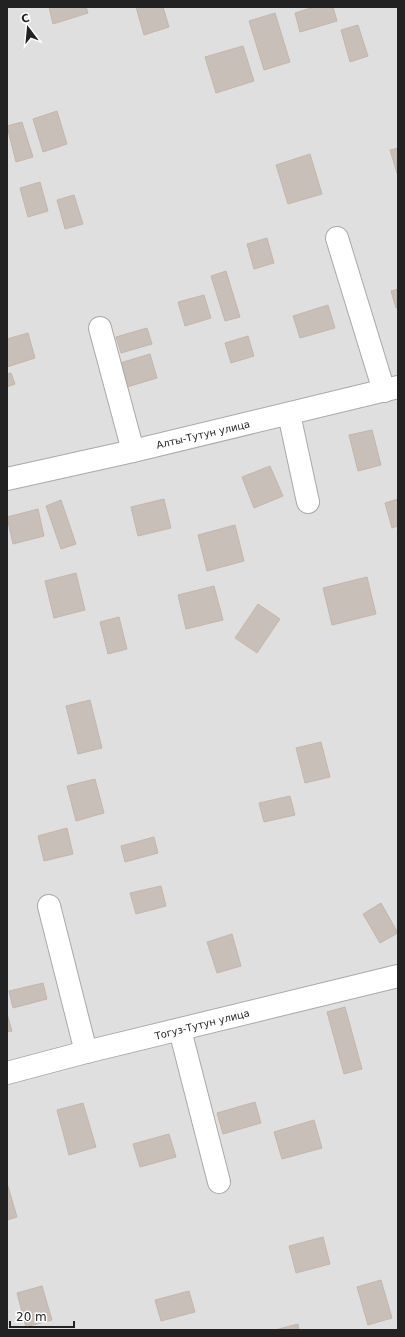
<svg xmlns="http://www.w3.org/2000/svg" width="405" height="1337" font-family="'DejaVu Sans',sans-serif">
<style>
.residential{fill:#e0dfdf}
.building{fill:#c7bfb8;stroke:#c4b6ab}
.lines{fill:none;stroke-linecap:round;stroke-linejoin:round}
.minor-casing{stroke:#a9a9a9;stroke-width:24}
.minor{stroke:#fff;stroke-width:22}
.labels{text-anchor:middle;stroke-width:3;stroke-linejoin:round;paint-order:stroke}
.street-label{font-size:10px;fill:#222;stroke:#fff}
</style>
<rect width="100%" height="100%" fill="#f2efe9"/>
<rect class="residential" x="7" y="7" width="391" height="1323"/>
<g class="building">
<path d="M49 7H86L88 13 53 24Z"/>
<path d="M136 7H163L169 27 144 35Z"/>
<path d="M314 7H333L337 21 300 32 295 13Z"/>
<path d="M275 13 290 62 264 70 249 21Z"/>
<path d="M358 25 368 56 350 62 341 30Z"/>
<path d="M243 46 254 81 216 93 205 57Z"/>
<path d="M57 111 67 144 43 152 33 119Z"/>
<path d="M22 122 33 157 16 162 7 126Z"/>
<path d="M398 148V173H397L390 150Z"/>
<path d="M310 154 322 194 288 204 276 165Z"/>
<path d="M40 182 48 211 28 217 20 188Z"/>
<path d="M74 195 83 224 65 229 57 200Z"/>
<path d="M267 238 274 263 254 269 247 244Z"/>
<path d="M226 271 240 317 225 321 211 276Z"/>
<path d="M398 289V307L396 308 391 291Z"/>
<path d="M204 295 211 318 185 326 178 302Z"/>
<path d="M328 305 335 328 300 338 293 316Z"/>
<path d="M147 328 152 344 121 353 116 337Z"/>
<path d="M28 333 35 358 7 367V339Z"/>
<path d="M248 336 254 356 231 363 225 343Z"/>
<path d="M150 354 157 378 127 387 120 363Z"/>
<path d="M11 373 15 384 7 387V374Z"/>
<path d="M372 430 381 465 358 471 349 435Z"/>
<path d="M270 466 283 496 254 508 242 477Z"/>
<path d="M164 499 171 528 138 536 131 507Z"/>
<path d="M398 499V526L392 528 385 503Z"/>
<path d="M61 500 76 544 61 549 46 506Z"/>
<path d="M38 509 44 536 13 544 7 517Z"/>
<path d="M235 525 244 561 207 571 198 535Z"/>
<path d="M76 573 85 610 54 618 45 581Z"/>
<path d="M367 577 376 614 332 625 323 588Z"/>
<path d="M214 586 223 620 186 629 178 595Z"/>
<path d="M258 604 280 619 257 653 235 638Z"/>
<path d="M119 617 127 649 108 654 100 622Z"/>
<path d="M90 700 102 748 78 754 66 706Z"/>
<path d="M321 742 330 777 305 783 296 748Z"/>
<path d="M95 779 104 813 76 821 67 786Z"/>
<path d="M290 796 295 815 264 822 259 803Z"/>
<path d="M67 828 73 854 44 861 38 836Z"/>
<path d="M154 837 158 853 125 862 121 846Z"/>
<path d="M161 886 166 906 136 914 130 893Z"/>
<path d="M381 903 398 933 380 943 363 914Z"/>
<path d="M232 934 241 966 217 973 207 942Z"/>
<path d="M43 983 47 999 13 1008 9 991Z"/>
<path d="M345 1007 362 1069 344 1074 327 1012Z"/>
<path d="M7 1014 12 1031 7 1032Z"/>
<path d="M255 1102 261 1123 223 1134 217 1113Z"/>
<path d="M83 1103 96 1147 69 1155 57 1110Z"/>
<path d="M314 1120 322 1148 282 1159 274 1132Z"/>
<path d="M169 1134 176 1157 140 1167 133 1144Z"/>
<path d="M7 1183 17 1217 7 1220Z"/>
<path d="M323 1237 330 1264 296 1273 289 1246Z"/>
<path d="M381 1280 392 1318 368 1325 357 1287Z"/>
<path d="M42 1286 52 1320 26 1327 17 1293Z"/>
<path d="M189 1291 195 1312 161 1321 155 1300Z"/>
<path d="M298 1324 299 1330H275Z"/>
</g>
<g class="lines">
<defs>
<g id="minor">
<path d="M337 238 384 391"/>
<path d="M100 328 133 451"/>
<path d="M289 414 308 502"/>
<path d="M7 479 133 451 398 387"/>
<path d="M49 906 86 1052"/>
<path d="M180 1030 219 1182"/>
<path d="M7 1073 86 1052 398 976"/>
</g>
</defs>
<use href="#minor" class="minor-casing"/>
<use href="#minor" class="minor"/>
</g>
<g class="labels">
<g class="street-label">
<text transform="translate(203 434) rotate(-13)" y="4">Алты-Тутун улица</text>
<text transform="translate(202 1024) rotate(-14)" y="4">Тогуз-Тутун улица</text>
</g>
</g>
<rect width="405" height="1337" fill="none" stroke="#222222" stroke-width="16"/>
<g transform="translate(28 28) rotate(344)" stroke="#ffffff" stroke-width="3" paint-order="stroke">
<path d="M0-3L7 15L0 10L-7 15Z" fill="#222222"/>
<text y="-6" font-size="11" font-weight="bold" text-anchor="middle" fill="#222222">С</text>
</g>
<path d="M10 1321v6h64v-6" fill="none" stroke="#222222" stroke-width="2"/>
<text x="16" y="1321" font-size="12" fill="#222222" stroke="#ffffff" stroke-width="3" paint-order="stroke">20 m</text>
</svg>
